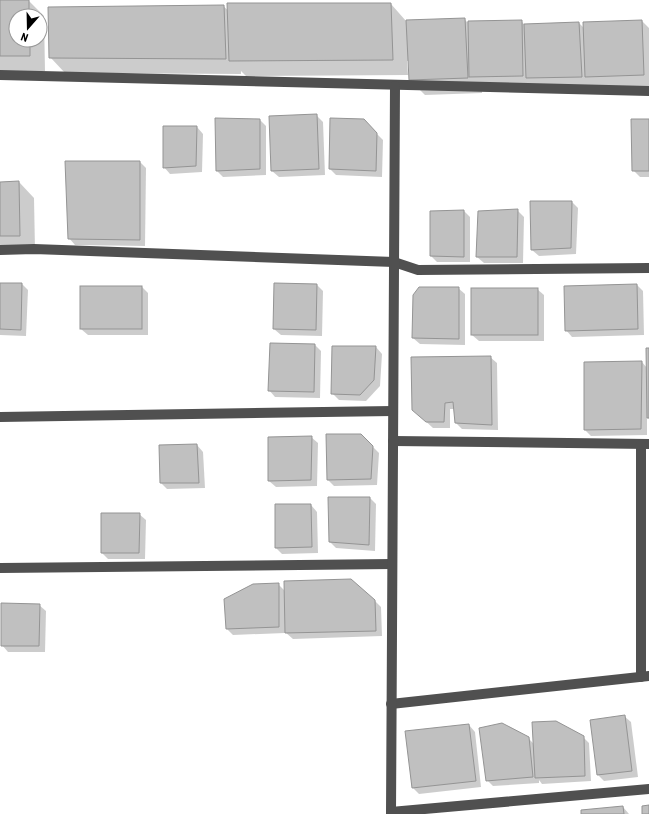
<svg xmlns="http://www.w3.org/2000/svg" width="649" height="814" font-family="'Roboto Condensed',sans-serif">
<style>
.shadow{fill:#0003;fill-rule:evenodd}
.building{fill:#c0c0c0;stroke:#949494}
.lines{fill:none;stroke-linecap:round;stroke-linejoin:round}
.minor{stroke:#505050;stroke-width:10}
</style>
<rect width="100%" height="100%" fill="#fff"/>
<g class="shadow">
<path d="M0 1H29L44 16 45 71 0 72ZM16 16H40V40H16Z"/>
<path d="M391 4 406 21 464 19 467 22 521 21 525 25 579 23 584 28 642 21 649 28V90L482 88V93L425 95 410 80 409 61H407L408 75 246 76 241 71V74L65 73 50 57 223 6 229 11Z"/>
<path d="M316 115 323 122 325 175 279 177 272 171Z"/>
<path d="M331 119 363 120 383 140 382 177 336 175 330 169Z"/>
<path d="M260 120 266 126V175L223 177 217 171Z"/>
<path d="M649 120V177H640L633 170Z"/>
<path d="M197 127 203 134 202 172 170 174 164 167Z"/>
<path d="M66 162H140L146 168 145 246 75 245 69 238Z"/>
<path d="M19 182 34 198 35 250 0 251V183Z"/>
<path d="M531 202H572L578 208 576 254 539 256 532 250Z"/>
<path d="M517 210 524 217 523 263H484L477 257Z"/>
<path d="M464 211 470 217V262H437L431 256Z"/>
<path d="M0 284H22L28 290 26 336 0 335Z"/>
<path d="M317 285 323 291 322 336 281 335 274 329Z"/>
<path d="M637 285 643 291 644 335 572 337 566 330Z"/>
<path d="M142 287 148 293V335H88L81 329Z"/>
<path d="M458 288 465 294V345L420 344 413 338Z"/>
<path d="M537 289 544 295V341H479L472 335Z"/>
<path d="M315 345 321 351 320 398 275 397 269 390Z"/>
<path d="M333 347H376L382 354 380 386 366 401 339 400 332 393Z"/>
<path d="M649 349V419L647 417V435L591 436 585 430 642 362 647 368Z"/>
<path d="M490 357 497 363 498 430 462 429 456 423 455 409H450V428H433L420 416Z"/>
<path d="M327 435H361L379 453 377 485 334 486 328 480Z"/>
<path d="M311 437 318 443 317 486 276 487 269 481Z"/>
<path d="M197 445 203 452 205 488 167 489 161 483 160 446Z"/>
<path d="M329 498H370L376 504 375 551 336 548 330 542Z"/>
<path d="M276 505H311L317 512 318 553 282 554 276 548Z"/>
<path d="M139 514 146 520 145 559H108L102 553Z"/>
<path d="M278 584 285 591 375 601 381 607 382 636 293 639 285 632V633L233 635 227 629Z"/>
<path d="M39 605 46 611 45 652H8L2 645Z"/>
<path d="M624 716 631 722 638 777 604 781 598 775Z"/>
<path d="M469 725 475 732 481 787 419 794 413 788Z"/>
<path d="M583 737 589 743 591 781 542 784 539 780V783L493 786 487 780 528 738 534 744Z"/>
<path d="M623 807 629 814H582Z"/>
</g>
<g class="building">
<path d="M0 0H29V16H16V40H30V56H0Z"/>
<path d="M227 3H391L393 60 229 61Z"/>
<path d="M224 5 226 59 49 58 48 7Z"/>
<path d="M465 18 468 78 409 80 406 20Z"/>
<path d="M522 20 523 76 469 77 468 21Z"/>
<path d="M642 20 644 75 585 77 583 22Z"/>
<path d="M579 22 582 77 526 78 524 24Z"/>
<path d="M317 114 319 169 271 171 269 116Z"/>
<path d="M215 118 260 119V169L216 171Z"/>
<path d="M330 118 364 119 377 133 376 171 329 169Z"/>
<path d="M631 119H649V171H632Z"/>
<path d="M163 126H197L196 166 163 168Z"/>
<path d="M65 161H140V240L68 239Z"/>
<path d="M19 181 20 236H0V182Z"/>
<path d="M530 201H572L571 248 531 250Z"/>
<path d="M518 209 517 257H476L478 211Z"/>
<path d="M464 210V257L430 256V211Z"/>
<path d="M0 283H22L21 330 0 329Z"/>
<path d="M274 283 317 284 316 330 273 329Z"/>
<path d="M637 284 638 329 565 331 564 286Z"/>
<rect x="80" y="286" width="62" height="43"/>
<path d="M419 287H459V339L412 338 413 295Z"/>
<rect x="471" y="288" width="67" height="47"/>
<path d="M270 343 315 344 314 392 268 391Z"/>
<path d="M332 346H376L374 380 360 395 331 394Z"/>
<path d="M646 348H649V418H647Z"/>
<path d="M491 356 492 425 455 423 453 402 445 403 444 422H426L412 410 411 357Z"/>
<path d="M642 361 641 429 584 430V362Z"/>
<path d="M326 434H361L373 446 371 479 327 480Z"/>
<path d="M312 436 311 480 268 481V437Z"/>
<path d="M197 444 199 483H160L159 445Z"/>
<path d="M328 497H370L369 545 329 542Z"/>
<path d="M275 504H311L312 547 275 548Z"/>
<path d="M101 513H140L139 553H101Z"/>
<path d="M351 579 375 600 376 631 285 633 284 581Z"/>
<path d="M279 583V627L226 629 224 599 253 584Z"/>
<path d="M1 603 40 604 39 646H1Z"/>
<path d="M625 715 632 771 597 775 590 720Z"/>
<path d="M556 721 584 736 585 776 535 778 532 722Z"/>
<path d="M502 723 529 737 533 777 486 781 479 728Z"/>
<path d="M469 724 476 781 412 788 405 731Z"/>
<path d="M649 805V814H642V806Z"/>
<path d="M623 806 624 814H581V810Z"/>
</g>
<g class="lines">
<g class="minor">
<path d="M0 75 649 91"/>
<path d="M0 250 34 249 394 262 418 270 649 268"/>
<path d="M0 417 393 411"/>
<path d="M393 441 649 444"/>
<path d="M641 444V677"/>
<path d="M0 568 392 564"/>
<path d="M391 704 649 676"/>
<path d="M391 812 649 789"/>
<path d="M391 814 395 86"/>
</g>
</g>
<g transform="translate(28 28) rotate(200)"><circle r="19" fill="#ffffff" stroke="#999999"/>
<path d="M0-3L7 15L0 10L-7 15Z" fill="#000000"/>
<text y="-6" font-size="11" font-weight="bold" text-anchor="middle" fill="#000000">N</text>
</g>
</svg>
